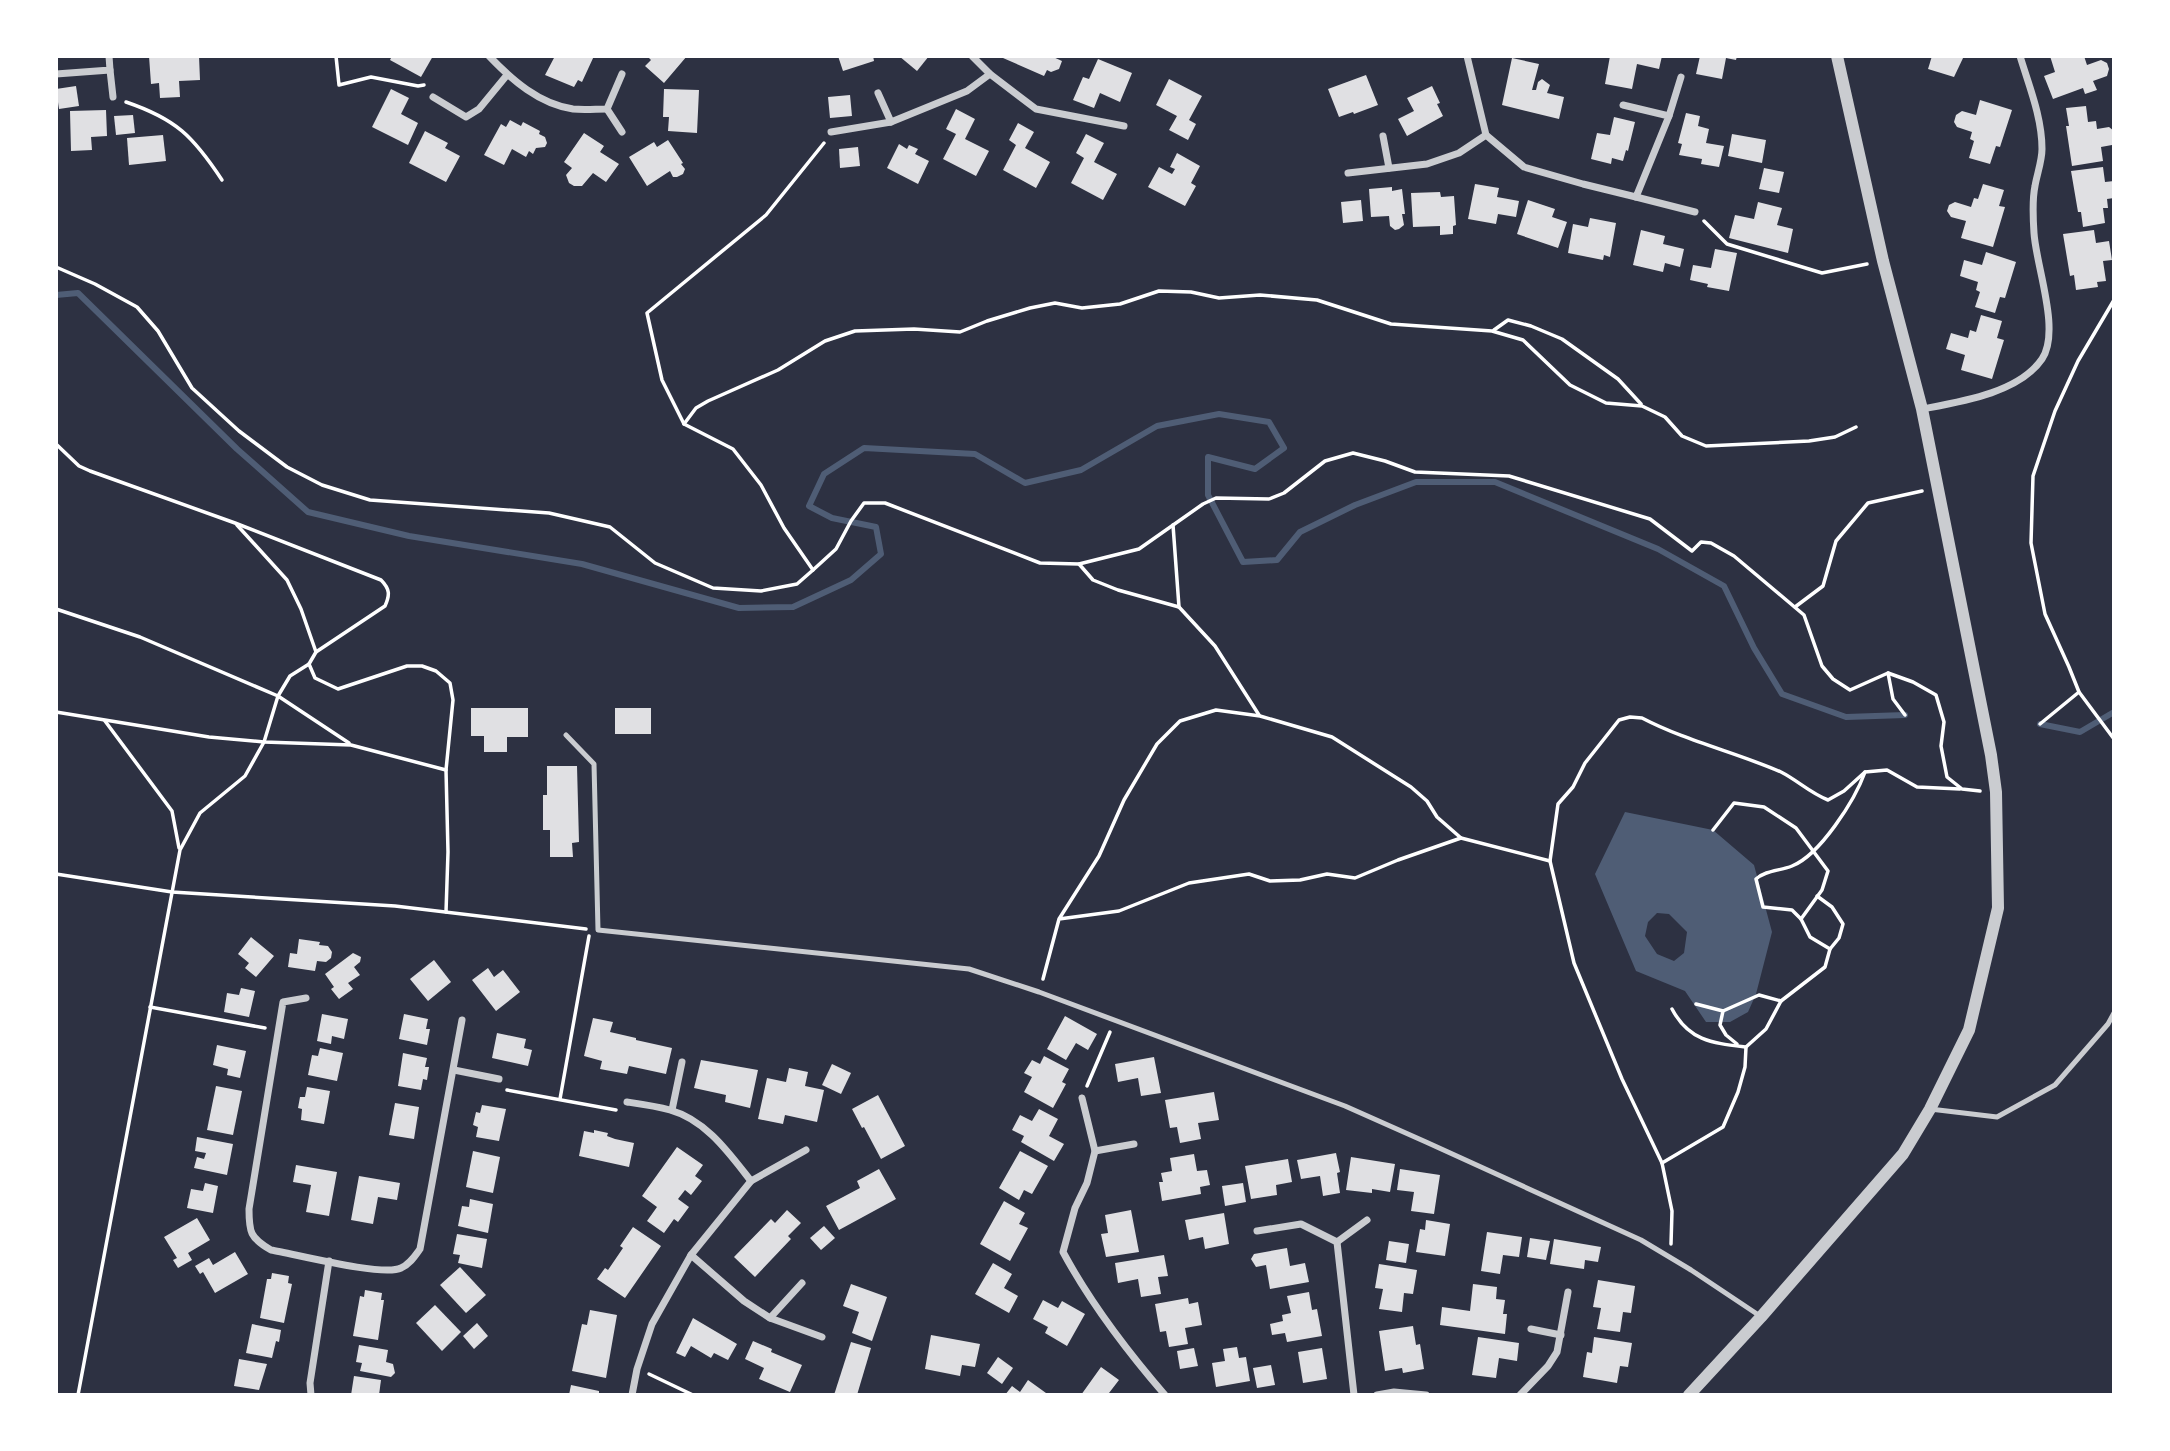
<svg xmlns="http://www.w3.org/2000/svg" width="2170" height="1451" font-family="Lato,sans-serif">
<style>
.water{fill:#4f5d75;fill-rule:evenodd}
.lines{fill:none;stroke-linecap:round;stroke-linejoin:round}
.stream{stroke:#4f5d75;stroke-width:6}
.building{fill:#e0e0e3}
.path{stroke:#fff;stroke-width:3.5}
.service{stroke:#caccd0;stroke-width:5}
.minor{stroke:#caccd0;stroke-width:7}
.tertiary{stroke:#caccd0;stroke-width:12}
</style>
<rect width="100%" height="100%" fill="#2d3142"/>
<path class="water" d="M1625 812 1713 830 1754 865 1772 932 1756 994 1748 1012 1730 1022H1706L1685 991 1636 971 1595 874ZM1657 913 1669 914 1687 932 1684 953 1674 961 1657 954 1645 936 1648 922Z"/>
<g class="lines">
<g class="stream">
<path d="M56 295 78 293 237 449 308 512 409 536 582 564 739 608 793 607 851 580 881 554 876 527 832 518 809 506 824 474 864 448 975 454 1025 483 1081 470 1157 426 1219 414 1269 422 1284 448 1255 469 1208 457V495L1243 562 1277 560 1300 532 1355 505 1416 482H1495L1658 549 1724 586 1754 648 1782 694 1846 717 1905 715"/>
<path d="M2040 724 2080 732 2114 712"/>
</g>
</g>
<g class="building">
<path d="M149 56H199L200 80 179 81 180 97 160 98 159 83 151 84Z"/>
<path d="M392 56H433L421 77 390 60Z"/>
<path d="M555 56H565L570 58 571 56H594L582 82 578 80 574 87 545 75Z"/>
<path d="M647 56H687L664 83 645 66 651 60Z"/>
<path d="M838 56H873L874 61 843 71Z"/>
<path d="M899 56H929L917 71Z"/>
<path d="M1004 56H1051L1062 61 1059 69 1051 72 1047 70 1044 76 1003 58Z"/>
<path d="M1610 56H1662L1659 69 1637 64 1632 89 1605 84Z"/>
<path d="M1700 56H1737L1736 60 1726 58 1722 79 1696 74Z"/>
<path d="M1932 56H1964L1954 77 1928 69Z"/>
<path d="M2050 56H2084L2087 65 2101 60 2107 63 2109 69 2107 76 2093 81 2097 90 2085 94 2083 88 2053 99 2044 76 2055 72Z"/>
<path d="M1512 58 1539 64 1532 90H1536L1538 82 1542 79 1550 85 1547 93 1564 97 1559 119 1502 105Z"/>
<path d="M1098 59 1132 73 1120 102 1100 93 1094 108 1073 100 1083 77 1089 79Z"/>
<path d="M1366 75 1378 105 1354 114 1353 112 1339 117 1328 89Z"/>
<path d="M1169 79 1202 96 1189 120 1196 124 1188 140 1169 130 1177 116 1156 105Z"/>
<path d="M76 86 79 106 59 109 56 89Z"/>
<path d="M1432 86 1440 103 1437 104 1443 116 1407 136 1398 119 1414 111 1407 98Z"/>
<path d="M391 89 409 98 401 114 418 123 408 145 372 127Z"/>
<path d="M664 89 699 90 697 133 668 131 669 117H663Z"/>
<path d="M850 95 852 116 830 118 828 97Z"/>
<path d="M1980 100 2012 110 2000 147 1996 146 1990 164 1969 158 1974 141 1970 139 1972 132 1957 127 1954 122 1956 115 1962 111 1976 115Z"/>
<path d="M2086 106 2088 122 2096 121 2097 129 2109 127 2114 131V142L2112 145 2101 147 2103 161 2072 166 2066 126H2069L2066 108Z"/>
<path d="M956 109 975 119 965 139 989 151 976 176 943 159 956 134 946 129Z"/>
<path d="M106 110 107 136 91 137 92 150 71 151 70 111Z"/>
<path d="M1686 113 1700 116 1698 126 1709 129 1706 143 1724 146 1719 167 1701 164 1702 159 1679 155 1682 144 1678 143Z"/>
<path d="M133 115 135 133 116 135 114 116Z"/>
<path d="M1614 117 1635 122 1628 151 1626 150 1623 161 1612 158 1611 164 1591 159 1597 133 1610 135Z"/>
<path d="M510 120 521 126 523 122 540 131 539 134 545 137 547 143 545 147 536 148 533 154 529 151 526 157 512 149 504 165 484 155 501 124 506 127Z"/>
<path d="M1018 123 1034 132 1025 148 1050 162 1036 188 1003 170 1016 145 1009 140Z"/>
<path d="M425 131 448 143 445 148 460 156 446 182 409 163Z"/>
<path d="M584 133 604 146 600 152 619 164 606 182 593 173 582 186H574L569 183 566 175 572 168 564 162Z"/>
<path d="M1086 134 1104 143 1094 162 1117 174 1103 200 1071 183 1084 158 1076 153Z"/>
<path d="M1732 134 1766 140 1762 163 1728 156Z"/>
<path d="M163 135 166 161 129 165 127 138Z"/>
<path d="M668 140 683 163 681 164 685 169 683 174 677 177H673L670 171 647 186 629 157 654 142 657 147Z"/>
<path d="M899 144 907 149 909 145 918 149 915 154 929 161 918 184 887 168Z"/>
<path d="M858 147 860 166 840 168 839 149Z"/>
<path d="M1177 153 1200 166 1191 183 1196 186 1185 206 1148 187 1159 167 1172 174 1175 169 1170 167Z"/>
<path d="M2103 167 2105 182 2114 181V198L2107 199 2108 208H2103L2105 223 2083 227 2081 212H2078L2071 171Z"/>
<path d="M1764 168 1784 172 1779 193 1759 189Z"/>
<path d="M1475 184 1499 188 1497 197 1519 201 1516 217 1498 214 1496 224 1468 219Z"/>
<path d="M1983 184 2004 190 1999 206 2005 207 1993 247 1961 238 1966 221 1951 217 1947 211 1949 205 1955 202 1971 207 1974 198 1978 199Z"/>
<path d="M1392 187V191L1402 189 1405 214H1402L1404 225 1399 229 1395 230 1390 226 1389 216 1371 217 1369 189Z"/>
<path d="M1440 192 1441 197 1454 196 1456 225 1453 226V234L1440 235V226L1413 227 1411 193Z"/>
<path d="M1361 200 1363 221 1343 223 1341 202Z"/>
<path d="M1528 200 1555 209 1552 217 1567 222 1558 248 1517 234Z"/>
<path d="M1758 202 1782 208 1777 225 1793 229 1788 253 1729 238 1735 215 1754 219Z"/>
<path d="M1590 218 1616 223 1610 257 1604 255 1603 260 1568 253 1573 224 1588 227Z"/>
<path d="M1641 230 1665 236 1663 244 1684 249 1680 267 1665 263 1663 272 1633 265Z"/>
<path d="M2094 230 2096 243 2109 241 2112 260 2103 261 2106 281 2097 282 2098 287 2076 290 2074 275 2070 276 2063 234Z"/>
<path d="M1715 249 1737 253 1729 291 1707 287 1708 284 1690 280 1693 265 1711 268Z"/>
<path d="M1986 252 2016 262 2005 298 2000 297 1995 313 1975 307 1980 292 1976 290 1978 282 1960 276 1964 260 1982 265Z"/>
<path d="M1981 315 2002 321 1997 338 2004 340 1992 379 1961 370 1965 355 1946 349 1951 333 1968 338 1970 330 1976 332Z"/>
<path d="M471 708H528V737H507V752H484V736H471Z"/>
<rect x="615" y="708" width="36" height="26"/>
<path d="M547 766H577L579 842 572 843 573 857H550V830H543V795H547Z"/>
<path d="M251 937 274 956 256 977 245 968 249 963 238 954Z"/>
<path d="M299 939 320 942 319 945 328 946 332 952 331 958 326 962 317 961 315 971 288 967 290 953 297 954Z"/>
<path d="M353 953 361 957 360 962 354 967 360 975 348 983 353 989 339 999 331 989 334 987 325 974Z"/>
<path d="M434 960 451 982 428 1001 410 979Z"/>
<path d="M488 968 494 977 503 970 520 992 496 1011 472 980Z"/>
<path d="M241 988 255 991 249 1017 224 1012 227 993 239 995Z"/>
<path d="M322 1014 348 1019 344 1039 332 1036 331 1044 317 1041Z"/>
<path d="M404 1014 428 1019 426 1029H430L427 1045 399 1039Z"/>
<path d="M1065 1016 1097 1034 1088 1050 1076 1043 1066 1060 1047 1049Z"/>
<path d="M593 1018 613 1022 610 1032 636 1038V1040L672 1048 666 1074 629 1066 627 1074 600 1069 602 1061 584 1056Z"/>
<path d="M497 1033 526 1039 524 1048 532 1050 528 1066 492 1058Z"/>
<path d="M217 1045 246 1051 240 1078 227 1075 228 1069 213 1065Z"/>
<path d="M320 1048 343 1053 337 1081 308 1075 312 1055 318 1056Z"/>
<path d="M403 1053 427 1058 425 1067H429L427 1080 423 1079 421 1090 398 1086Z"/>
<path d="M1044 1056 1069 1069 1062 1082 1066 1084 1053 1108 1024 1092 1032 1077 1024 1073 1032 1060 1040 1064Z"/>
<path d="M1154 1057 1161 1093 1141 1096 1138 1078 1118 1082 1115 1064Z"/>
<path d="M701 1060 758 1070 750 1108 725 1102 726 1095 694 1088Z"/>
<path d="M832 1064 851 1073 841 1094 822 1085Z"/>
<path d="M789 1068 808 1072 805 1086 824 1090 817 1122 785 1115 783 1124 758 1119 767 1078 786 1082Z"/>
<path d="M216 1086 242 1091 233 1135 207 1130Z"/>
<path d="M307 1087 330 1091 324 1124 301 1120 302 1109 298 1108 300 1097H305Z"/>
<path d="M1214 1092 1219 1120 1198 1123 1201 1139 1180 1143 1177 1127 1170 1128 1165 1100Z"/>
<path d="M878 1095 905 1146 881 1159 864 1127 862 1128 852 1109Z"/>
<path d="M395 1103 419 1107 414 1139 389 1135Z"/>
<path d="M482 1105 506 1109 499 1141 476 1137 478 1127 473 1125 476 1112 480 1113Z"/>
<path d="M1039 1109 1058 1119 1049 1136 1064 1144 1054 1161 1021 1142 1024 1136 1012 1130 1020 1115 1032 1121Z"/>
<path d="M594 1130 608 1133 607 1136 615 1139 634 1143 629 1167 579 1156 584 1131 594 1133Z"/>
<path d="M197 1137 233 1144 227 1175 194 1168 197 1157 204 1159 206 1153 195 1151Z"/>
<path d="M677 1147 703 1165 695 1176 702 1181 691 1195 685 1190 678 1199 689 1207 678 1222 674 1219 664 1233 647 1221 657 1207 642 1196Z"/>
<path d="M473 1151 500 1157 493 1193 466 1187Z"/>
<path d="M1020 1151 1048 1166 1032 1194 1024 1190 1019 1200 999 1188Z"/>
<path d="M1336 1153 1340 1172 1337 1173 1340 1193 1323 1196 1320 1176 1301 1179 1297 1160Z"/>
<path d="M1194 1154 1197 1171 1207 1170 1210 1185 1200 1187 1201 1194 1162 1201 1159 1182H1163L1161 1173 1172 1171 1170 1158Z"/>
<path d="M1351 1157 1395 1164 1390 1192 1372 1189V1193L1346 1190Z"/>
<path d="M1288 1159 1292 1182 1276 1185 1277 1195 1251 1199 1245 1166Z"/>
<path d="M296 1165 337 1172 329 1216 306 1212 311 1185 293 1182Z"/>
<path d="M879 1169 896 1199 839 1230 826 1206 860 1188 857 1181Z"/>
<path d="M1400 1169 1440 1175 1434 1214 1411 1211 1414 1192 1397 1190Z"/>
<path d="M359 1176 400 1183 397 1200 378 1197 373 1224 351 1220Z"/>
<path d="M205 1183 218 1186 213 1213 187 1208 191 1189 203 1191Z"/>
<path d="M1243 1183 1246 1202 1225 1206 1222 1186Z"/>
<path d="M470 1199 493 1204 488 1233 458 1226 462 1206 469 1207Z"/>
<path d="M1004 1201 1025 1213 1019 1224 1028 1228 1010 1261 980 1244Z"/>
<path d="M787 1210 801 1223 788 1236 791 1239 755 1277 734 1257 771 1219 775 1223Z"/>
<path d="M1131 1210 1139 1252 1106 1257 1101 1234 1108 1233 1105 1215Z"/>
<path d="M1224 1213 1229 1244 1205 1249 1203 1237 1189 1240 1185 1220Z"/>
<path d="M197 1218 210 1240 188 1253 192 1260 178 1268 173 1260 177 1258 164 1237Z"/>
<path d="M1426 1220 1450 1224 1445 1256 1416 1252 1420 1229 1425 1230Z"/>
<path d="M824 1226 835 1238 821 1250 810 1238Z"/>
<path d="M633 1227 661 1246 625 1298 597 1279 605 1268 608 1270 623 1248 620 1246Z"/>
<path d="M1487 1232 1522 1237 1519 1257 1503 1255 1500 1274 1481 1271Z"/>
<path d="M457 1234 487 1239 482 1268 458 1263 460 1255 453 1254Z"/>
<path d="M1530 1238 1550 1241 1546 1260 1527 1257Z"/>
<path d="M1554 1239 1601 1247 1598 1262 1585 1260 1584 1269 1550 1264Z"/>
<path d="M1389 1241 1409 1244 1406 1263 1386 1260Z"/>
<path d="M1287 1248 1290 1266 1305 1263 1309 1282 1270 1289 1266 1265 1256 1267 1251 1259 1254 1254Z"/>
<path d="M235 1252 248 1274 215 1293 203 1272 200 1274 195 1266 209 1258 213 1265Z"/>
<path d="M1164 1255 1168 1276 1158 1277 1161 1294 1141 1297 1138 1279 1118 1283 1115 1263Z"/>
<path d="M993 1263 1012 1274 1004 1288 1018 1296 1009 1313 975 1294Z"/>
<path d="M1379 1264 1417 1270 1413 1294 1404 1293 1402 1312 1379 1309 1383 1289 1375 1288Z"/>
<path d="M460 1267 486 1295 466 1313 440 1285Z"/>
<path d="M272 1273 289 1276 288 1283 292 1284 284 1323 260 1318 267 1279H271Z"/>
<path d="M1598 1280 1635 1286 1631 1313 1623 1312 1620 1332 1597 1329 1601 1308 1593 1307Z"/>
<path d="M851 1284 887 1297 872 1341 852 1333 859 1312 843 1306Z"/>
<path d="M1473 1284 1497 1287 1496 1299 1505 1300 1503 1314H1507L1505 1334 1440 1325 1442 1307 1470 1311Z"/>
<path d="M365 1290 382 1293 381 1300H384L378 1340 353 1336 360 1296 364 1297Z"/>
<path d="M1309 1292 1312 1310 1317 1309 1322 1336 1287 1342 1285 1333 1272 1335 1270 1324 1283 1321 1282 1315 1291 1313 1287 1296Z"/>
<path d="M1188 1298 1189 1304 1198 1302 1202 1325 1185 1328 1188 1344 1169 1347 1166 1331 1160 1332 1155 1304Z"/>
<path d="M1043 1300 1058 1308 1062 1301 1085 1314 1067 1346 1045 1333 1048 1327 1033 1319Z"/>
<path d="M435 1305 461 1332 442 1351 416 1323Z"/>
<path d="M590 1310 617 1315 606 1378 572 1371 582 1324 587 1325Z"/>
<path d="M693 1318 737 1344 728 1360 714 1353 711 1358 691 1346 685 1357 676 1353Z"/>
<path d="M477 1323 488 1336 474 1349 463 1336Z"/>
<path d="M252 1324 281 1330 279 1342 276 1341 272 1358 246 1353Z"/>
<path d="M1413 1326 1416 1345 1420 1344 1424 1369 1403 1373 1402 1368 1385 1371 1379 1331Z"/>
<path d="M931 1335 980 1344 975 1367 962 1365 960 1376 925 1369Z"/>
<path d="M1478 1337 1519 1343 1517 1361 1499 1358 1496 1378 1472 1375Z"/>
<path d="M1594 1337 1632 1343 1628 1367 1620 1366 1617 1383 1583 1377 1587 1352 1592 1353Z"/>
<path d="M753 1341 772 1349 771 1352 802 1365 790 1392 759 1379 764 1368 745 1359Z"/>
<path d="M851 1342 871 1348 857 1395H834Z"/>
<path d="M359 1345 388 1350 386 1362 393 1364 395 1373 391 1377 360 1371 362 1363 356 1362Z"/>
<path d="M1237 1347 1239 1358 1246 1357 1250 1381 1216 1387 1212 1363 1225 1361 1223 1349Z"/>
<path d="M1194 1348 1198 1366 1180 1369 1177 1351Z"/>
<path d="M1322 1348 1327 1379 1303 1383 1298 1352Z"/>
<path d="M998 1357 1013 1368 1002 1384 987 1373Z"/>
<path d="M239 1359 267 1364 259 1390 234 1386Z"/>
<path d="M1271 1365 1275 1385 1257 1388 1253 1368Z"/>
<path d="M1101 1367 1119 1380 1109 1393 1112 1395H1081Z"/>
<path d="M354 1376 381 1380 379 1395H351Z"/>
<path d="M1028 1380 1046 1393 1045 1395H1005L1012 1386 1020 1392Z"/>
<path d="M571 1385 599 1391V1395H569Z"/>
</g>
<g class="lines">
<g class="path">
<path d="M336 56 339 85 371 77 418 86 424 85"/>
<path d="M126 102C176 119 193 136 222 180"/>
<path d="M1704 221 1727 244 1822 273 1867 264"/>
<path d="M56 267 95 284 137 307 158 331 192 388 239 431 287 467 322 485 370 500 549 513 610 527 655 563 713 588 761 591 797 584 813 570 836 549 851 521 864 503H885L1040 563 1079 564 1139 549 1203 504 1216 498 1269 499 1284 493 1325 461 1353 453 1385 461 1415 472 1509 476 1650 519 1692 551 1701 542 1711 543 1734 556 1804 615 1822 666 1833 679 1850 690 1888 673 1913 682 1936 695 1944 722 1941 746 1947 777 1962 789 1980 791"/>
<path d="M2114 300 2078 361 2055 411 2033 476 2031 543 2045 614 2069 667 2079 692 2114 739"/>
<path d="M1494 330 1508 320 1531 326 1562 339 1618 379 1641 404"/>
<path d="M684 424 696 408 708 401 778 370 825 341 855 331 914 329 960 332 987 321 1030 308 1055 303 1082 308 1120 304 1159 291 1191 292 1219 298 1260 295 1317 300 1391 324 1492 331 1523 340 1570 385 1606 403 1642 406 1665 417 1682 436 1706 446 1809 441 1835 437 1856 427"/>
<path d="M56 444 79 466 90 471 235 523 381 580C390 589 390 595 385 606L316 652 309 664 315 678 338 689 407 666H422L436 671 450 683 453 700 446 770 448 852 446 912"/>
<path d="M237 525 287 580 301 609 316 652"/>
<path d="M1173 525 1179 607"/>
<path d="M1079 564 1093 580 1118 590 1179 607 1215 646 1259 715"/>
<path d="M813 570 784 528 761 485 733 449 684 424 662 380 647 313 766 215 824 143"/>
<path d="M1795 607 1823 586 1836 541 1868 503 1922 491"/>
<path d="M56 609 140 637 278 696 349 743"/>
<path d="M1888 673 1893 699 1905 715"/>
<path d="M56 712 209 737 264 742 351 745 446 770"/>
<path d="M105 721 172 811 179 848"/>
<path d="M2040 724 2079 692"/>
<path d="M1713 830 1734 803 1764 807 1796 828 1828 871 1822 890 1801 919"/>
<path d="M1461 838 1550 861"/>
<path d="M56 874 172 892 395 906 586 929"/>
<path d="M1817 896 1832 907 1843 924 1839 938 1830 949"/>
<path d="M1043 979 1059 919 1099 856 1124 800 1157 744 1180 721 1216 710 1260 716 1332 737 1411 787 1427 801 1437 817 1461 838 1398 860 1355 878 1327 874 1300 880 1270 881 1249 874 1189 883 1119 911 1059 919"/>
<path d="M1696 1004 1723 1011 1720 1025 1726 1035 1737 1044"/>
<path d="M150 1007 265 1028"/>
<path d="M1672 1009C1689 1041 1712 1043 1746 1047"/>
<path d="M1723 1011 1759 995 1781 1001"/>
<path d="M1087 1086 1110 1032"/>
<path d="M507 1090 616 1110"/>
<path d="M560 1099 589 936"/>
<path d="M1662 1163 1723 1127 1738 1092 1745 1067 1746 1047 1766 1029 1781 1001 1825 967 1830 949 1810 937 1801 919 1792 910 1763 907 1756 879C1766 870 1780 871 1792 866 1820 855 1855 800 1865 772L1887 770 1917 787 1960 789"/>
<path d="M1671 1244 1672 1211 1662 1163 1622 1079 1574 963 1550 861 1558 804 1573 787 1585 763 1619 720 1630 717 1642 718C1686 741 1735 752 1781 772 1797 780 1810 793 1828 800L1844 791 1865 772"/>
<path d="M649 1374 693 1395"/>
<path d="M78 1395 180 850 200 813 245 776 264 742 278 696 290 676 309 664"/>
</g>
<g class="service">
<path d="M566 735 594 764 598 930 969 969 1039 992 1345 1106 1426 1142 1641 1240 1691 1270 1760 1316"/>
<path d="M1930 1109 1997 1117 2055 1085 2108 1024 2114 1013"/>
</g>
<g class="minor">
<path d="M489 56C512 80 539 104 573 109 584 110 596 109 607 109L622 74"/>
<path d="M972 56 990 74 1036 109 1124 126"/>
<path d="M1467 56 1486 135 1524 167 1583 184 1636 197 1669 116 1623 105"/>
<path d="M110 70 113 97"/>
<path d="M56 74 110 70 109 56"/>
<path d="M878 93 891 122"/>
<path d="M433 97 466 117 479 109 507 75"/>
<path d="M607 109 622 132"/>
<path d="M1669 116 1681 77"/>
<path d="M831 132 891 122 967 91 990 74"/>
<path d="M1383 136 1389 168"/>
<path d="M1348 173 1427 164 1459 153 1486 135"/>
<path d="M1636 197 1695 212"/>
<path d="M1922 409C1960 402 2019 393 2042 359 2061 331 2036 266 2034 233 2033 218 2032 200 2035 186 2037 174 2042 161 2042 149 2042 117 2029 86 2020 56"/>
<path d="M306 998 283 1002 249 1209C249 1232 250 1238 271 1250 295 1254 383 1277 401 1268 410 1264 415 1256 420 1249L462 1020"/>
<path d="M454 1070 499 1079"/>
<path d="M1082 1098 1095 1151 1087 1183 1075 1208 1063 1252C1091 1304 1127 1351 1165 1395"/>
<path d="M627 1102C641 1104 656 1106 670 1110 706 1120 729 1153 751 1181"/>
<path d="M672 1110 682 1062"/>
<path d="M1095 1151 1134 1144"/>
<path d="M1257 1231 1301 1224 1337 1242 1354 1395"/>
<path d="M1337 1242 1367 1220"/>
<path d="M691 1255 744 1301 770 1318 822 1337"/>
<path d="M770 1318 802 1283"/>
<path d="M1531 1329 1561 1335"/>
<path d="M311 1395 310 1383 329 1261"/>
<path d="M632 1395 637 1369 652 1324 691 1255 751 1181 806 1150"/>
<path d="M1377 1395 1394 1392 1426 1395"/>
<path d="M1520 1395 1548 1366 1557 1352 1568 1292"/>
</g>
<path class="tertiary" d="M1689 1395 1761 1317 1903 1154 1930 1109 1969 1030 1998 908 1996 792 1991 755 1922 409 1883 261 1837 56"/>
</g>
<rect width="2170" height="1451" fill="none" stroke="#ffffff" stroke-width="116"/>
</svg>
